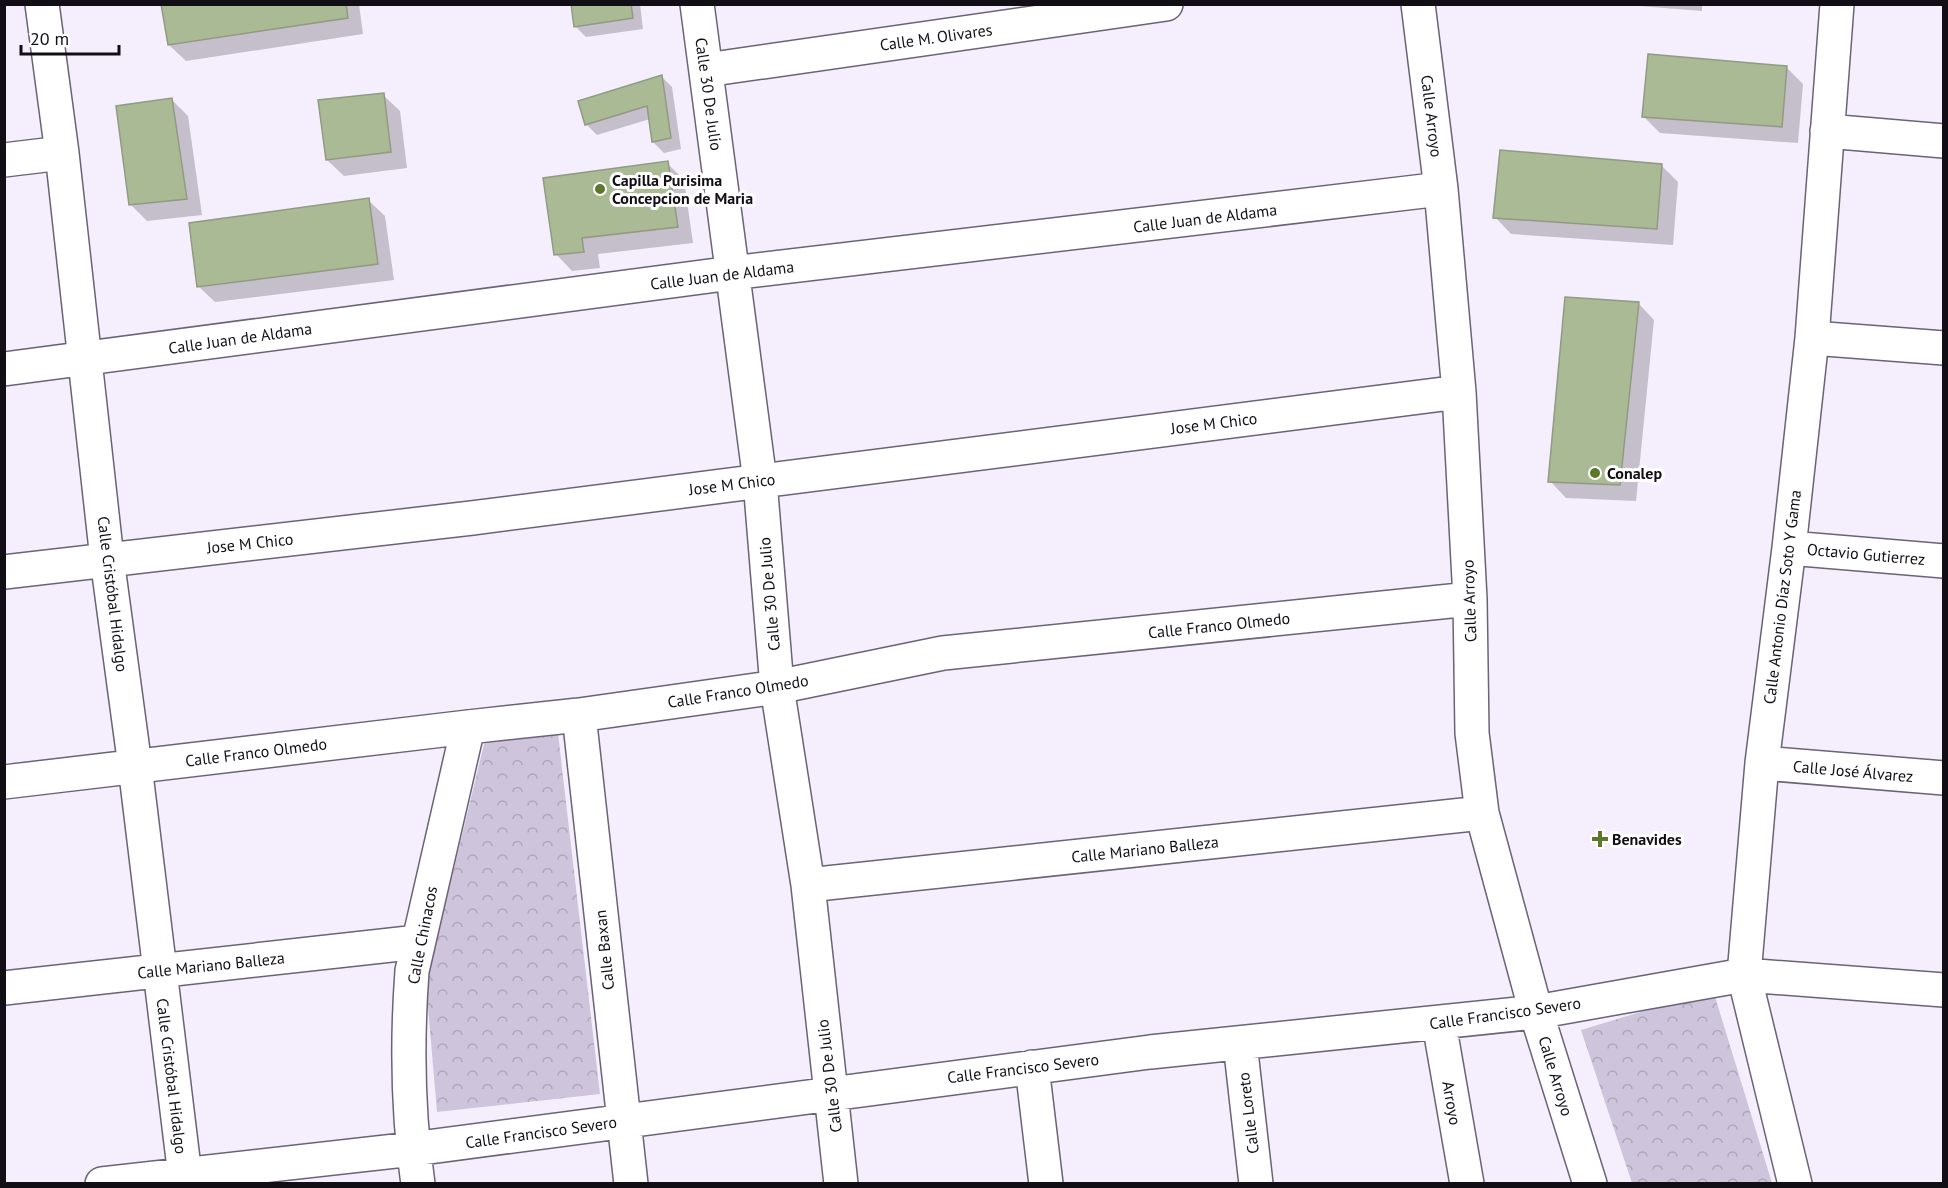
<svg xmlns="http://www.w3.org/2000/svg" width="1948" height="1188" viewBox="0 0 1948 1188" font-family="'PT Sans',sans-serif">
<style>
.park{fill:url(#park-crowns)}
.shadow{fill:#0003}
.building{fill:#aaba94;stroke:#919a84;stroke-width:1.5}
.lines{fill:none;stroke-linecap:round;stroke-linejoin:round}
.minor-casing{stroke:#6b6277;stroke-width:36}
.minor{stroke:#fff;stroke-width:33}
.poi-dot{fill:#5d772b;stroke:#fff;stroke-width:2}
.labels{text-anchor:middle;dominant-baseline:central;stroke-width:6;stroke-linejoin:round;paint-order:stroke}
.street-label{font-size:16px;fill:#120e16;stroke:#fff}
.poi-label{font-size:16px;font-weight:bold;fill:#120e16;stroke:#fff;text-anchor:start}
</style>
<defs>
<pattern id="park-crowns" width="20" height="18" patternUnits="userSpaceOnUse" patternTransform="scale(1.5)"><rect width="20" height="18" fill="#cec4db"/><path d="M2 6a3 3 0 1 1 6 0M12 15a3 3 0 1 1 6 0" fill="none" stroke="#b0a7bb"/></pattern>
</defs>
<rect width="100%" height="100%" fill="#f5effd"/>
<path class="park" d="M557 725 600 1094 437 1112 426 984 486 736Z
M1713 990 1772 1183H1632L1581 1030Z"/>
<path class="shadow" d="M163 4H359L363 34 186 61 169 45Z
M572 4H640L643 29 586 37 575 26Z
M1614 4H1702V11Z
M1786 67 1803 84 1798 143 1660 133 1643 116Z
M661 76 672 87 681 149 664 153 653 142 650 119 597 135 586 124Z
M383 95 400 111 407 168 344 176 327 160Z
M171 99 188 116 202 215 147 221 131 205Z
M667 163 684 180 693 243 598 254 600 268 572 271 556 254Z
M1662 166 1678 182 1673 245 1511 234 1495 217Z
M368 200 385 216 394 280 215 302 198 286Z
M1638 303 1654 320 1636 501 1566 498 1550 481Z"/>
<path class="building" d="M161 4H346L348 18 168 45Z
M571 4H631L633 18 574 27Z
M1648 54 1787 66 1782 127 1642 117Z
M662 75 671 138 652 142 647 106 585 125 578 101Z
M384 93 391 152 326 160 318 100Z
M172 98 187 199 129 205 116 106Z
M1500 150 1662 164 1657 229 1493 218Z
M668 161 678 227 582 238 584 252 554 255 543 178Z
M369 198 378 264 197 287 189 223Z
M1565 297 1639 302 1620 485 1548 482Z"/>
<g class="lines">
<defs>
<path id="minor" d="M42 4 62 153 107 559 135 766 186 1184
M697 4 760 481 777 687 808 885 841 1184
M1418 4 1441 189 1459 392 1470 599 1472 733 1482 813 1536 1012 1590 1184
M706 70 1166 4
M1827 131 1944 141
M4 160 62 153
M1812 338 1944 348
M4 369 732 273 1441 189
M1789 548 1944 561
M4 572 472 518 1459 392
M579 715 631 1184
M1762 763 1944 778
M4 782 468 727 579 715 777 687 943 653 1470 599
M808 885 1482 813
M4 988 418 942
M1439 1023 1467 1184
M1240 1043 1256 1184
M1032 1067 1046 1184
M102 1184 413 1149 1150 1052 1536 1012 1744 975 1944 990
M418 1184C408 1116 407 1039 412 971L468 727
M1795 1184 1744 975 1762 763 1789 548 1812 338 1837 4"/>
</defs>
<use href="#minor" class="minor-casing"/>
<use href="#minor" class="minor"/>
</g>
<g class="poi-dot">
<circle cx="600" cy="189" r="6"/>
<circle cx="1595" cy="473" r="6"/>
<path d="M1597 830h6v6h6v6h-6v6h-6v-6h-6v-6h6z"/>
</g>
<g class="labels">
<g class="street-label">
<text transform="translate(936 37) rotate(-8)">Calle M. Olivares</text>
<text transform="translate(709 94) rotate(82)">Calle 30 De Julio</text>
<text transform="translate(1432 116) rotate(83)">Calle Arroyo</text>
<text transform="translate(1205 218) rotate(-7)">Calle Juan de Aldama</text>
<text transform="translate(722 275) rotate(-7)">Calle Juan de Aldama</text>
<text transform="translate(240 338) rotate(-8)">Calle Juan de Aldama</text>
<text transform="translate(1214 423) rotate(-7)">Jose M Chico</text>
<text transform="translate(732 484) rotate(-7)">Jose M Chico</text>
<text transform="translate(250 543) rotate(-6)">Jose M Chico</text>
<text transform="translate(1866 554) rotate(5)">Octavio Gutierrez</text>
<text transform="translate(113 594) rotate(83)">Calle Cristóbal Hidalgo</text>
<text transform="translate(769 594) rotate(-95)">Calle 30 De Julio</text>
<text transform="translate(1782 597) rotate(-83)">Calle Antonio Díaz Soto Y Gama</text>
<text transform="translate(1469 601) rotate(-92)">Calle Arroyo</text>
<text transform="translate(1219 625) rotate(-6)">Calle Franco Olmedo</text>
<text transform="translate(738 691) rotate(-9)">Calle Franco Olmedo</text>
<text transform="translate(256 752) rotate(-7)">Calle Franco Olmedo</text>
<text transform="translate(1853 771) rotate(5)">Calle José Álvarez</text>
<text transform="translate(1145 849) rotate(-6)">Calle Mariano Balleza</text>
<text transform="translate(422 935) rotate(-79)">Calle Chinacos</text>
<text transform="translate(604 950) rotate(-96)">Calle Baxan</text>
<text transform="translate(211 965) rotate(-6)">Calle Mariano Balleza</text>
<text transform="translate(1505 1013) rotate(-8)">Calle Francisco Severo</text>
<text transform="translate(1023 1068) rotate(-7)">Calle Francisco Severo</text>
<text transform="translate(172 1076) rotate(83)">Calle Cristóbal Hidalgo</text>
<text transform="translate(829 1076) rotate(-97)">Calle 30 De Julio</text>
<text transform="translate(1556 1076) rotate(73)">Calle Arroyo</text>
<text transform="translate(1452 1103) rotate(80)">Arroyo</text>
<text transform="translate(1248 1113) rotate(-97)">Calle Loreto</text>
<text transform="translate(541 1132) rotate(-8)">Calle Francisco Severo</text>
</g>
<g class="poi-label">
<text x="612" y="180">Capilla Purisima<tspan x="612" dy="18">Concepcion de Maria</tspan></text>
<text x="1607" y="473">Conalep</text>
<text x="1612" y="839">Benavides</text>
</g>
</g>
<rect width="1948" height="1188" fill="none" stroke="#120e16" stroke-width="12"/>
<path d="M21 45v9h98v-9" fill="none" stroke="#120e16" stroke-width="3"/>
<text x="30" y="45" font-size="18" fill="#120e16" stroke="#ffffff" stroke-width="4.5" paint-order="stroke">20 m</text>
</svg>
